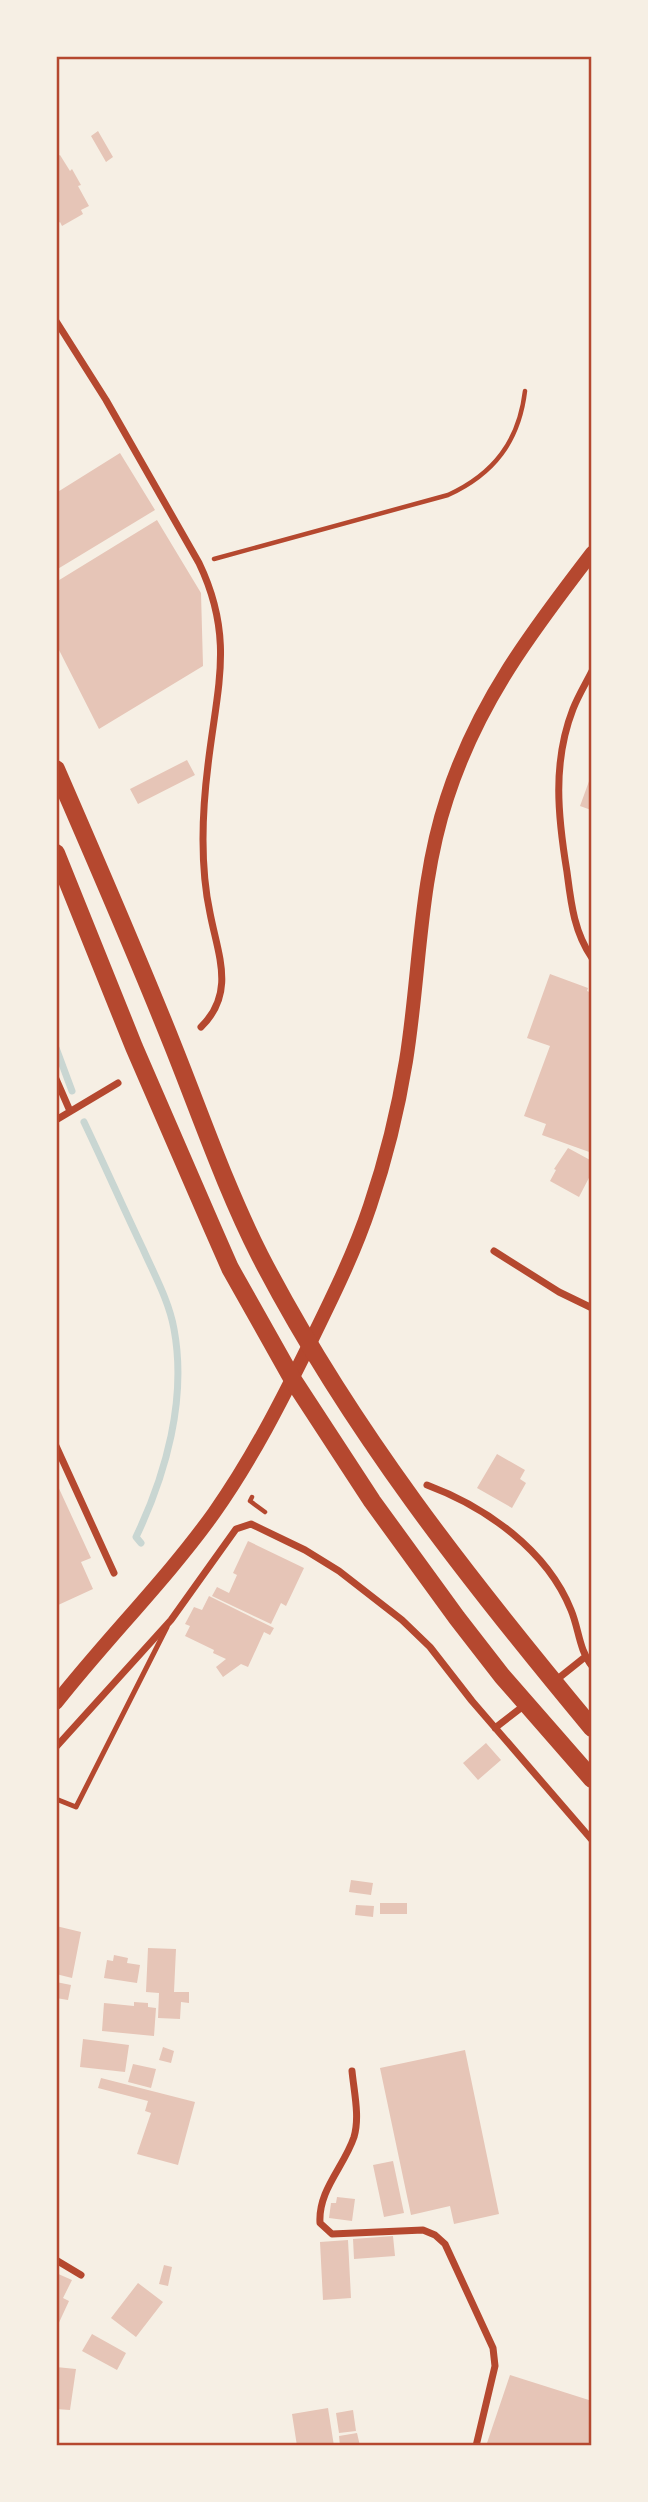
<svg xmlns="http://www.w3.org/2000/svg" width="648" height="2502" viewBox="0 0 648 2502" font-family="'Archivo Narrow',sans-serif">
<style>
.lines{fill:none;stroke-linecap:round;stroke-linejoin:round}
.stream{stroke:#c9d6d2;stroke-width:7}
.building{fill:#e6c5b7}
.path{stroke:#b5482f;stroke-width:4.5}
.service{stroke:#b5482f;stroke-width:5}
.minor{stroke:#b5482f;stroke-width:7}
.secondary{stroke:#b5482f;stroke-width:14}
.primary{stroke:#b5482f;stroke-width:18}
.neatline{fill:none;stroke:#b5482f;stroke-width:2.5}
</style>
<rect width="100%" height="100%" fill="#f6efe4"/>
<g class="lines">
<path class="stream" d="M56 1048 72 1091
M84 1122C104 1164 123 1207 143 1249 154 1274 169 1301 174 1329 187 1399 166 1474 136 1537L141 1543"/>
</g>
<path class="building" d="M98 131 113 157 106 162 91 136Z
M60 155 70 171 72 169 81 185 78 186 89 206 81 210 83 214 62 226 60 222 56 224V157Z
M120 453 155 510 56 570V493Z
M157 520 201 593 203 666 99 729 56 644V582Z
M187 760 195 775 138 804 130 789Z
M592 773V807L591 810 580 806Z
M550 974 588 988 587 991 592 993V1153L542 1135 546 1124 524 1116 550 1046 527 1038Z
M568 1148 592 1161V1172L579 1197 550 1181 556 1170 554 1169Z
M497 1454 525 1470 520 1479 526 1483 512 1508 477 1488Z
M56 1482 91 1558 81 1562 93 1589 56 1606Z
M248 1541 304 1568 286 1606 281 1603 271 1624 212 1596 217 1587 229 1593 237 1575 233 1573Z
M209 1596 274 1628 270 1635 264 1632 248 1667 241 1664 223 1677 216 1667 226 1659 213 1653 214 1650 185 1636 190 1626 185 1624 194 1607 202 1610Z
M486 1743 501 1760 478 1780 463 1763Z
M351 1880 373 1883 371 1895 349 1892Z
M380 1903H407V1914H380Z
M356 1905 374 1906 373 1917 355 1915Z
M56 1926 81 1932 72 1978 56 1974Z
M148 1948 176 1949 174 1992H189V2003L181 2002 180 2019 158 2018 159 1993 146 1992Z
M114 1955 128 1958 127 1963 140 1965 137 1983 104 1978 107 1960 113 1961Z
M56 1982 71 1985 68 2000 56 1998Z
M134 2002 148 2003V2007L156 2008 154 2036 102 2031 104 2003 134 2006Z
M83 2039 129 2045 125 2072 80 2067Z
M163 2047 174 2051 171 2063 159 2060Z
M465 2050 499 2214 454 2224 450 2206 411 2215 380 2068Z
M133 2064 156 2069 151 2088 128 2082Z
M101 2078 195 2102 178 2165 137 2154 151 2113 145 2111 148 2101 98 2088Z
M393 2161 404 2213 384 2217 373 2165Z
M337 2197 355 2199 352 2221 329 2218 331 2203H336Z
M393 2236 395 2256 354 2259 353 2239Z
M348 2240 351 2298 323 2300 320 2242Z
M164 2265 172 2267 168 2286 159 2284Z
M56 2273 72 2280 63 2298 69 2301 56 2329Z
M138 2283 163 2302 136 2337 111 2318Z
M92 2334 126 2353 117 2370 82 2351Z
M56 2367 76 2369 70 2410 56 2409Z
M510 2375 592 2401V2446H486Z
M328 2408 334 2446H297L292 2414Z
M353 2410 356 2431 339 2433 336 2413Z
M357 2433 360 2446H340L339 2436Z"/>
<g class="lines">
<path class="path" d="M214 559 448 495C494 474 519 441 525 391
M252 1497 250 1501 265 1512"/>
<path class="service" d="M56 1799 76 1807 167 1627"/>
<path class="minor" d="M56 321 106 400 199 563C235 638 217 687 208 765 202 813 200 866 210 913 218 955 236 993 201 1027
M592 671C586 683 578 696 573 709 552 763 558 817 567 872 571 903 574 932 592 958
M56 1079 70 1111
M56 1120 118 1083
M494 1251 559 1292 592 1308
M56 1446 114 1573
M427 1485C486 1507 547 1550 571 1610 579 1629 579 1650 592 1666
M555 1681 585 1657
M495 1728 526 1704
M56 1747 171 1620 236 1529 251 1524 305 1550 339 1571 402 1620 430 1647 472 1701 592 1840
M352 2071C354 2092 360 2117 354 2137 344 2167 318 2190 320 2223L332 2234 423 2230 435 2235 445 2244 493 2348 495 2366 476 2446
M56 2260 81 2275"/>
<path class="secondary" d="M56 1703C107 1638 166 1580 214 1513 252 1459 281 1402 310 1343 332 1298 354 1254 370 1206 386 1159 398 1110 406 1061 420 974 419 882 447 798 478 702 532 631 592 553"/>
<path class="primary" d="M56 769C96 861 136 953 173 1046 201 1116 226 1189 260 1256 349 1428 469 1580 592 1728
M56 853 134 1047 212 1227 230 1268 293 1380 372 1501 457 1618 502 1676 592 1779"/>
</g>
<rect width="648" height="2502" fill="none" stroke="#f6efe4" stroke-width="116"/>
<rect x="58" y="58" width="532" height="2386" class="neatline"/>
</svg>
